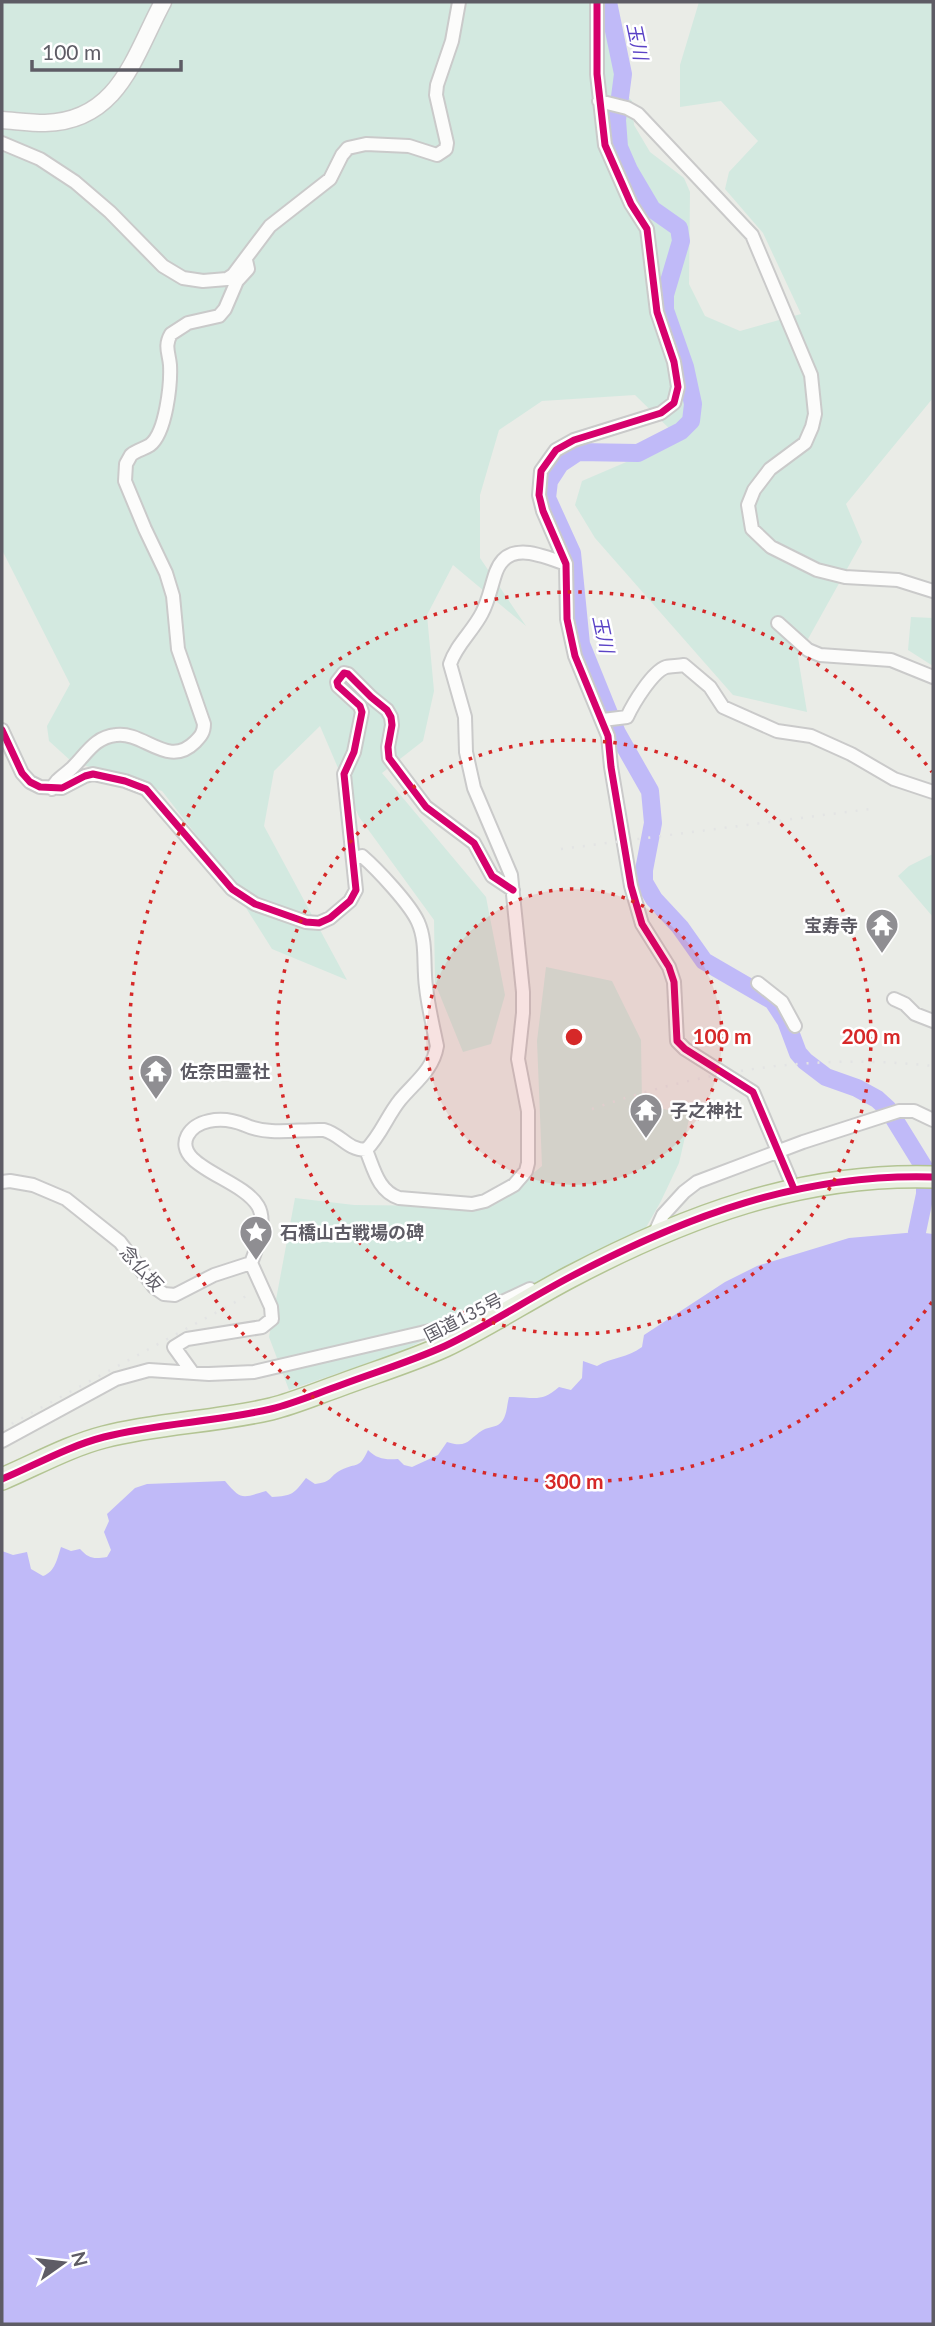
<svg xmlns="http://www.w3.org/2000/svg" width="935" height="2326" viewBox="0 0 935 2326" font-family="Lato,'Noto Sans JP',sans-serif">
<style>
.green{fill:#d3e9e0}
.water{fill:#c0baf8}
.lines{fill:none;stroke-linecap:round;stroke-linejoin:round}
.river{stroke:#c0baf8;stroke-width:18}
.street-casing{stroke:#cacaca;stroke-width:16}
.secondary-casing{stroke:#c9c9c9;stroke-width:19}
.highway-casing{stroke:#b3c493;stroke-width:24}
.street{stroke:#fcfcfb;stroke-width:12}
.secondary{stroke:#fcfcfb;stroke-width:16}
.highway{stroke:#e9efe1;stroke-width:21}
.rail{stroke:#e3e4e4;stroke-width:2.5;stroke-dasharray:2 9;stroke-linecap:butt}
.cycleway-casing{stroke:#fff;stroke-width:11}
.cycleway{stroke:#d6006c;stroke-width:7}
.ring{fill:none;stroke:#d62828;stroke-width:3.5;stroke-dasharray:3.5 7}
.labels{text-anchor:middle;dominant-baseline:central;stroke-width:5;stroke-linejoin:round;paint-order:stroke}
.poi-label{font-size:18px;font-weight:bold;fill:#5e5c65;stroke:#fff;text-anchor:start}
.street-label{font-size:18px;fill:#5e5c65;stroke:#fff}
.water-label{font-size:19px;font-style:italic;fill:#5b43c6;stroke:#fff}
.centre{fill:#d62828;stroke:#fff;stroke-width:3.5}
.ring-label{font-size:21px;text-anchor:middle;font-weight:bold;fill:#d62828;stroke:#fff;stroke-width:5;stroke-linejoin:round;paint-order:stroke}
</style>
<rect width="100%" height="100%" fill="#eaece7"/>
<path class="green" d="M2 2H606L617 85 632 101 634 125 650 152 684 178 690 192 689 284 705 316 740 331 801 314 763 233 725 189 729 172 758 141 721 101 680 107V65L699 2H933V398L846 504 862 542 798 657 807 712 733 695 595 538 575 505 582 481 652 451 677 436 635 395 542 401 499 430 480 495V558L526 626 453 565 427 615 434 691 423 741 382 773 486 897 505 995 491 1044 463 1052 435 983 434 920 359 817 320 726 274 771 264 826 347 980 272 949 215 859 162 791 71 761 49 741 47 726 70 684 2 550Z
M911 617 933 618V666L908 650Z
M933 854V917L898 876 909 866Z
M546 967 612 981 641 1040 642 1104 690 1115 679 1163 661 1201 644 1231 400 1352 289 1390 269 1337 295 1198 354 1205 452 1206 516 1187 542 1166 537 1041Z"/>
<path class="water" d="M917 1232 933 1234V2324H2V1551L13 1555 27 1552 31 1569 43 1576C55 1572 57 1559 61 1547L71 1551 80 1549C89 1559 94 1559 107 1557L111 1550 104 1532 109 1521 107 1514 135 1488 147 1484 225 1481C242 1501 242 1498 266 1491L272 1497C292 1496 294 1494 306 1478L315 1484C333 1482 328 1477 341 1470 357 1462 359 1470 368 1450 377 1459 385 1460 398 1459L404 1465 412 1467 438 1455 447 1442C468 1449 468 1439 483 1430 490 1426 498 1428 503 1420 507 1414 507 1404 509 1397 532 1396 540 1404 559 1387L571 1390 582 1378 583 1361 597 1366C612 1357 628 1358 642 1347L644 1335 725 1282 757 1266 849 1238Z"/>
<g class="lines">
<path class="river" d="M608 2 623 74 617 120 619 147 629 170 652 209 679 228 681 241 665 295V310L685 367 693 404 691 421 681 431 638 453 578 452 560 464 549 481 547 498 572 553 581 644 617 733 650 791 653 823 644 870V882L654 899 680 927 704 961 773 1001 786 1021 798 1053 805 1061 826 1077 857 1088 877 1099 888 1109 925 1169V1194L917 1232"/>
<defs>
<path id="street" d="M597 2V74L605 145 631 204 647 229 657 312 674 362 678 387 674 403 661 413 574 440 556 450 541 471 539 495 543 511 566 564 567 619 575 656 608 736 611 767 631 886 642 924 669 967 674 982 677 1041 685 1049 753 1092 794 1189
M599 101 627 108 638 114 752 235 811 375 815 414 812 427 805 443 770 469 754 490 748 505 752 529 771 547 817 570 845 577 898 580 933 591
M2 143 40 159 75 182 110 212 163 266 183 278 203 281 227 279 233 275 270 226 330 179 342 155 348 148 366 144 409 146 437 155 446 149 447 143 436 95 437 85 452 41 459 2
M778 623 808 650 820 655 891 660 933 677
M603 720 627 717C633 704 652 672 666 667 671 666 678 666 684 665L710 687 723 707 777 731 811 736 851 754 894 779 933 792
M2 730 22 773 30 782 40 787 62 788 85 776 93 774 125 781 146 789 232 889 255 904 306 922 319 923 330 918 350 901 356 890 344 774 354 752 362 712 360 706 338 686 337 682 344 673 348 674 371 697 387 710 391 717 392 725 388 747 389 758 426 807 474 843 492 876 513 890
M52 789C55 779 67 774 74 766 87 753 95 737 116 735 144 731 168 769 195 742 201 736 204 732 204 724L178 649 173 596 166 573 145 529 125 481 126 464 131 455C137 450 144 449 150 445 166 433 171 384 170 365 169 353 164 346 171 334L188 323 219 316 225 309 237 281 248 269 246 260
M758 983 782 1002 795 1026
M894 999 905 1004 915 1014 933 1021
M366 1150C374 1169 378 1191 399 1198L472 1204 485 1201 514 1185 526 1171 528 1163V1111L518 1059 523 1013V992L511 875 474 788 466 752 465 717 450 664C456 645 473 631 482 613 489 600 491 586 496 572 508 539 543 556 566 564
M2 1182 10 1181 33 1185 66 1199 120 1242 154 1287 164 1294 175 1295 214 1275 251 1263
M653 1237 663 1215 684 1192 697 1182 803 1142 899 1111H914L933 1120
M251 1263C257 1248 267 1221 258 1206 246 1186 209 1175 193 1159 176 1143 190 1125 209 1121 222 1118 233 1120 245 1125 269 1136 298 1129 324 1130 342 1135 346 1149 366 1150 381 1135 387 1116 400 1100 415 1082 433 1070 437 1046 433 1026 428 1006 426 987 423 965 427 942 418 922 410 904 377 869 362 856L354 858
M192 1372 174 1347 187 1339 262 1327 272 1319 271 1307 251 1263
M2 1441 116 1379 149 1370 209 1374 254 1372 451 1326 530 1289"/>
<path id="secondary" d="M2 120C16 121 31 123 45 123 119 121 134 56 163 2"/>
<path id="highway" d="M2 1479C35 1465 69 1446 104 1437 159 1423 216 1422 271 1409 295 1403 318 1393 341 1385 376 1372 412 1361 445 1346 489 1325 528 1299 570 1277 686 1216 801 1173 933 1177"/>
</defs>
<use href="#street" class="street-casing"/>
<use href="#secondary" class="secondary-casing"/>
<use href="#highway" class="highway-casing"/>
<use href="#street" class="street"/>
<use href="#secondary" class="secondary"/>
<use href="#highway" class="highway"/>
<path class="rail" d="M561 849 870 809
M592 1109C704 1070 815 1053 933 1066
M2 1429 250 1294"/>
<defs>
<path id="cycleway" d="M597 2V74L605 145 631 204 647 229 657 312 674 362 678 387 674 403 661 413 574 440 556 450 541 471 539 495 543 511 566 564 567 619 575 656 608 736 611 767 631 886 642 924 669 967 674 982 677 1041 685 1049 753 1092 794 1189
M2 730 22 773 30 782 40 787 62 788 85 776 93 774 125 781 146 789 232 889 255 904 306 922 319 923 330 918 350 901 356 890 344 774 354 752 362 712 360 706 338 686 337 682 344 673 348 674 371 697 387 710 391 717 392 725 388 747 389 758 426 807 474 843 492 876 513 890
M2 1479C35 1465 69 1446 104 1437 159 1423 216 1422 271 1409 295 1403 318 1393 341 1385 376 1372 412 1361 445 1346 489 1325 528 1299 570 1277 686 1216 801 1173 933 1177"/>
</defs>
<use href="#cycleway" class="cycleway-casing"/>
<use href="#cycleway" class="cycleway"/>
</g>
<circle cx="574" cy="1037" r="148" fill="#d62828" fill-opacity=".12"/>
<g class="ring">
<circle cx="574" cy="1037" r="148"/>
<circle cx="574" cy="1037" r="297"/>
<path d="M932 1302A445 445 0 1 1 932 772"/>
</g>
<defs>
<symbol id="temple-pin" viewBox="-11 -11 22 30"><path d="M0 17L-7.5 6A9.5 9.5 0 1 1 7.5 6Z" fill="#8f8e92" stroke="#fff"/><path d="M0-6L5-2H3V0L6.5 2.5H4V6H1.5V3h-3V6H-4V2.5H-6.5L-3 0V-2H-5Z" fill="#fff"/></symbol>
<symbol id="sight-pin" viewBox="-11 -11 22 30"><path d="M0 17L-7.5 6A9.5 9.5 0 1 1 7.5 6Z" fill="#8f8e92" stroke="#fff"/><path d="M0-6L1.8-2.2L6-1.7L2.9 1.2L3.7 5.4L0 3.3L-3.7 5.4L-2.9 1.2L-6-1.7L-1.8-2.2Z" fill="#fff"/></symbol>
</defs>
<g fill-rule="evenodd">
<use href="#temple-pin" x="863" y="906" width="38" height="52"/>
<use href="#temple-pin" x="137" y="1052" width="38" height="52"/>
<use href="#temple-pin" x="627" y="1091" width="38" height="52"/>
<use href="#sight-pin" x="237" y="1213" width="38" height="52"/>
</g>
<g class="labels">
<g class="poi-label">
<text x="858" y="925" text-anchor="end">宝寿寺</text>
<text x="180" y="1071">佐奈田霊社</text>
<text x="670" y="1110">子之神社</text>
<text x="280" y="1232">石橋山古戦場の碑</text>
</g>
<g class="street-label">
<text transform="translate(142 1268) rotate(48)">念仏坂</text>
<text transform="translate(463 1317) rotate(-27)">国道135号</text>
</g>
<g class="water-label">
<text transform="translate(638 41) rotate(78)">玉川</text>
<text transform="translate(604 634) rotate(78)">玉川</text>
</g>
</g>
<circle cx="574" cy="1037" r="10" class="centre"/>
<g class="ring-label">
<text x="722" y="1044">100 m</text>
<text x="871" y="1044">200 m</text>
<text x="574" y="1489">300 m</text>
</g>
<rect width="935" height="2326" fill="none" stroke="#5e5c65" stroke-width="7"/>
<g transform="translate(63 2263) rotate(76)" stroke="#ffffff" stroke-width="5" paint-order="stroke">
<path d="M0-5L12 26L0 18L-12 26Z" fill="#5e5c65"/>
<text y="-10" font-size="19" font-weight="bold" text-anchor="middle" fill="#5e5c65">N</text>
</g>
<path d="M32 60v10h149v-10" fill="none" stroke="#5e5c65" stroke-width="3.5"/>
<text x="42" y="60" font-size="21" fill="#5e5c65" stroke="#ffffff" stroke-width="5" paint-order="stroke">100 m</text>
</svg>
